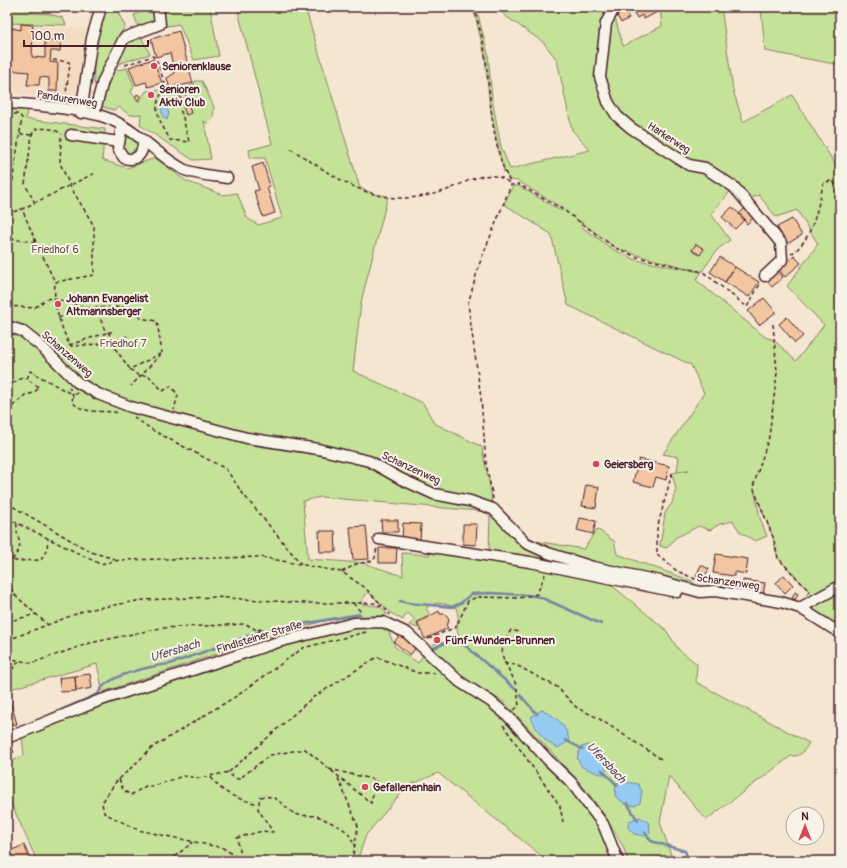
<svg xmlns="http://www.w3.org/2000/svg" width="847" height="868" viewBox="0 0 847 868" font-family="Pangolin,sans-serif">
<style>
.built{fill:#f4dcc3}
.green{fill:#c5e299;stroke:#888062;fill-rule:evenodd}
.water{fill:#95cbf3;stroke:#7786a3}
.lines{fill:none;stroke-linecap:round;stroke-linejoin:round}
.stream{stroke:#7786a3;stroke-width:2.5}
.building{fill:#f1c6a0;stroke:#4a1f2b}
.minor-casing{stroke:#4a1f2b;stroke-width:13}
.path{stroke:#4a1f2b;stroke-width:1.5;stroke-dasharray:4 3;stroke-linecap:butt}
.minor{stroke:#f7f3e8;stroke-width:10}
.poi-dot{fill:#d1495b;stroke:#f7f3e8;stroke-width:1.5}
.labels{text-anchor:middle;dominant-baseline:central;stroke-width:4;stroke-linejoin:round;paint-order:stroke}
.poi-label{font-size:11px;font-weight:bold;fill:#4a1f2b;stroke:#f7f3e8;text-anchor:start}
.street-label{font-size:11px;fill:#4a1f2b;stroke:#f7f3e8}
.park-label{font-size:11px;fill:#695046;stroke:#f7f3e8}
.water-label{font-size:12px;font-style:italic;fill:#5d4a5d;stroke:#f7f3e8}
</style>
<rect width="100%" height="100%" fill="#f5e6d2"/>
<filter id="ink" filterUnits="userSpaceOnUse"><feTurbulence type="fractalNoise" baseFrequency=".025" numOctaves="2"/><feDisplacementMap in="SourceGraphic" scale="8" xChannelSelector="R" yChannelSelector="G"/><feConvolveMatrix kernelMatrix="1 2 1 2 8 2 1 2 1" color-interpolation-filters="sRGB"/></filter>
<g filter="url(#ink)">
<path class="built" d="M7 25 90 29 79 97 62 98 7 93Z"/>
<path class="green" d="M7 7H32L31 13 50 14 63 18 66 25 7 23Z
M106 7H115L125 26 98 78 97 84H94C92 57 99 33 106 7Z
M136 7H152L155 14V21L138 26 134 15 139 13Z
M159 7H210L219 56 194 60 179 24 162 27Z
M237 7H305L360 188 374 194 388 196 361 302 353 371 423 403 434 423 482 447C485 469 494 491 491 512L535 541 584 549 597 529 614 541 617 554 692 581 700 592 694 595 531 558 489 552 490 512 320 497 303 501 308 559 363 563 403 576 402 553 430 555 431 550 485 556 609 583 666 630 678 649 697 664 696 682 809 743C804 751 801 757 791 756L706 820 669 776 660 822 673 861H628L623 846 603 813 584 788 556 757 504 702 462 679 430 647 436 643 459 642C460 636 457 634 457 629 457 620 460 618 456 608 445 604 437 600 426 608L430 615 417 622 418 628 409 625 415 620 409 614H406L403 620 391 613 368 592 360 603C371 608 378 601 387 614L384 616H354L320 622 255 641 103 692 97 664 7 690V110L27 109 26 119 105 129 102 160 127 168 155 158 186 181 223 195 237 193 247 218 258 225 282 218 265 158H250L249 150 272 144ZM601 752 610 763 604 773Z
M473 7H476L488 54 492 99 501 147 510 169 590 150 572 130 557 60 543 42 504 15 496 7H604L599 77 607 102 616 117 631 129 688 166 704 170 733 188 711 214 730 240 717 250 696 280 765 337 774 340 796 361 824 325 787 286 818 244 797 210 776 217 759 195 749 199 735 186 705 167 689 163 632 127 618 115 610 101 602 77 609 8 612 7 623 46 662 26 660 7H721L733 90 743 122 792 95 840 172V584L801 608 840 587V633L800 609 809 591 778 558 773 537 755 493 760 518 767 536 755 541 740 532 733 521 720 524 710 530 699 526 675 538 667 548 660 546 665 513 672 503 676 489 672 473 689 470 677 471 679 457 663 454 704 393 691 365 568 305 551 234 504 204 513 186H519L561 211 562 208 518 181 510 180 504 172 498 146 489 100 485 56ZM580 221 616 248 637 255 701 272 636 260 614 250 582 227Z
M761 7H840V65L765 51Z
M140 35 150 54 117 64 127 39Z
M127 68 134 86 131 92 139 102 146 91 178 89 194 85 195 81H202L214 107 213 119 208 124 204 121 211 159 193 160 140 125 141 114 130 115 119 107 114 110 100 106 106 84 112 71Z
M126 137 135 139 139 143 138 149H134L132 155 127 156 122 146Z
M357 626 387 628 395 647 418 663 425 652 499 711 560 775 594 816 616 861H548L438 773 406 787 366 835 357 861H37L7 794V764L24 755 22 738C131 694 243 652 357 626Z"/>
<path class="water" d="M163 101 169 113 167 120 163 117 160 103Z
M542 710C556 717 567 725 569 741L558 748C544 742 537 731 531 717Z
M590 745 601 752 610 763 604 774H600L582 767 577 758 581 747Z
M626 782 638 784 642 791 640 803 635 806 625 804 615 796 616 783Z
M640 817 649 823 650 832 645 836 634 834 628 828 629 821Z"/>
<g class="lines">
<path class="stream" d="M400 601 408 603 452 607 461 603 471 594 489 593 527 595 540 597 601 624
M434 648 452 640 467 647 515 689
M520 695 537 714
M50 715 98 694C105 675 151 666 170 664L262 631 360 614
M7 732 14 730
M565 740 582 749
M602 770 617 785
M627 803 638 821
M645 832 651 841 685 851 689 861"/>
</g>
<path class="building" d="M631 7H658L659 11 644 19 642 15 637 18Z
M624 9 629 18 621 23 616 14Z
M21 24 33 25 32 57 45 58V41H61L60 51H51L50 62 58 63 57 91H49V78L40 77 39 85H27L29 72 7 70V52H10V43H7V27L21 30Z
M179 31 193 83 179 86V84L170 89 167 78 175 73 170 53 156 57 151 39Z
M153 59 162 83 148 87 146 82 136 85 129 67Z
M185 92 191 113 186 115 179 94Z
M137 94 141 96 139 100 135 98Z
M263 163 270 186 267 187 275 213 263 217 254 191 259 190 252 167Z
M732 207 745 219 735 229 722 217Z
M745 208 754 217 747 224 739 214Z
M792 219 802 235 787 244 777 227Z
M696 244 704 249 700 255 692 250Z
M794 256 801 263 785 277 779 270Z
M720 257 735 267 725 282 710 272Z
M735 267 759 282 749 297 725 282Z
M777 270 783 277 772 287 765 279Z
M764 298 776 312 759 325 748 311Z
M787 317 803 336 795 343 779 324Z
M639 459 669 466 666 480 656 477 653 487 633 482Z
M586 485 599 487 596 508 582 506Z
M580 518 596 521 593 534 577 530Z
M381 520H398V532H382Z
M403 523 421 524 420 541 402 540Z
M463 524H477L476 545 463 544Z
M366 526 369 559 353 560 350 527Z
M319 531H335L336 552H320Z
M379 548H397L396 563H379Z
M716 554 748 559 746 574 735 572 734 576 713 573Z
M701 565 709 569 703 579 696 576Z
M784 575 793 585 785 593 776 583Z
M743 580 765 583 763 596 741 593Z
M795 592 798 594 795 600 792 598Z
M439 611 440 614H445L448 617 449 621 446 625 448 628 425 639 417 623Z
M401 634 415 649 410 655 394 642Z
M438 637 440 641 436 642 434 639Z
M90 674 92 688 76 691 75 676Z
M75 676 76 691 61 692 59 678Z
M10 700 17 724 7 727V701Z
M10 744 14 752 7 755V745Z
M24 845 31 861H9L7 852Z"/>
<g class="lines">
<defs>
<path id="minor" d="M615 7 606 23 600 77 608 102 617 116 631 128 689 165 705 168 734 187 781 243 782 260 765 276
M7 103C34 105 89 109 112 120 139 132 159 157 185 170 198 175 214 176 227 178
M81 113 92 38 101 7
M94 114 103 81 124 38 160 24 158 7
M122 126 118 149 124 158C137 162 143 154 143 142
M71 135 119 142
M7 326 22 331 42 347 77 382 98 394 131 407 247 438 318 449 369 461 401 479 434 494 470 501 493 509 526 543 548 553 593 567 660 581 700 592 715 591 781 602 800 608 840 633
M379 539 530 562 677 592
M800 608 840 586
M7 738 98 701 278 642 354 623 383 622 407 633 460 682 490 701 508 716 548 760 571 782 603 824 618 861"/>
</defs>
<use href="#minor" class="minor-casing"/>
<path class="path" d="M473 7C477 14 478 25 481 33 493 82 486 138 511 184
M53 60 69 62 70 64 65 100
M125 65 153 56 157 61 165 84 173 94 182 114 189 142 170 140C165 130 156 117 157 105 158 98 164 91 165 84
M7 114H19L22 118 10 197 7 201
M20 134 32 135
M61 137 60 163 70 186 94 226V275L55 282C53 307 60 322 69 345L106 333 96 308
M291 149C324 169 361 199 402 198 417 198 432 195 447 190 463 184 483 170 502 178 505 179 509 183 511 185
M7 161H16
M35 203 25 184 32 134 36 129C46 128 53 128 62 134
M7 214 22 209
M7 240 12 239
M36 242 22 209 95 173
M791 254C814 239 817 207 824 182L833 181 840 192
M7 268 12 239 36 242 55 282
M7 306 34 308 47 299 53 298 87 308 131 307 141 318 157 321 162 353
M58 318 86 308
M773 324 777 373 769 437 753 487 773 537 778 558 809 591 808 592
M108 332 115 343
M108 332H114
M111 343H115L127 336
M69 345 72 346 111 343 130 369 162 353 131 386
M130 369 139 376 148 375 163 391 171 386 178 395 174 410
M7 387 23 377 26 378
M78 393 73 395 72 402C87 416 101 409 119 413
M7 411 25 395 34 393 39 387 27 379 30 371 73 395 69 387
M134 417 154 431 226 469 243 494 301 564
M672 473 657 529V555L677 571 702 582
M493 499 486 463 481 398 468 304 479 265 511 185 518 184 565 211 615 248 637 257 703 272 747 307 760 284
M7 503 91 552 118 560
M7 518 100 564 120 560 260 557 342 572 364 587 382 605
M7 558 16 561 41 560 47 549 48 538
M12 560C27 542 15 541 17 523
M342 572 356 564 372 561 375 558 377 547
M7 583 16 596 47 624
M7 592 15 595
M353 603 362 613
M7 622 36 614
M258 630 260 629 264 632 265 635
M7 639 13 638 86 610 143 600 214 597 304 603H374L384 607 390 615
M428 639 456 627 468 601 477 597 519 598 537 594 545 574
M7 658 32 663 90 643 161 628 246 624 267 636
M504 663 516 665 557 687 577 708 598 718 661 759
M7 675 20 660
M514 710 519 706C518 699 518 692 516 685 507 661 493 657 511 630L519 632
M503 725 560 806 563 822
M329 769 376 780 371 803 305 749 270 755 239 779 233 778 229 772 312 698 377 657 418 673H437
M211 777C223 795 239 799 258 804
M338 778 358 826 352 861
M119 779 123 790 131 795 146 786H154L183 776 200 778 229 772
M242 859 237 838 262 831 273 832 258 809 260 797C277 794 280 804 292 812 299 817 308 815 316 816 321 817 325 820 330 822 346 830 348 830 355 847
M169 861 193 842
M243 861 223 848 138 830 104 813 102 803 115 783 153 747 238 695 303 648 366 632"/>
<use href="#minor" class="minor"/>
</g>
</g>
<g class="poi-dot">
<circle cx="154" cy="66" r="4"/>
<circle cx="151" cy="95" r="4"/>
<circle cx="58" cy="304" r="4"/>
<circle cx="596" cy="464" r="4"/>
<circle cx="437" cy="640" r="4"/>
<circle cx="365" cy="787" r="4"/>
</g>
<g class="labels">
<g class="poi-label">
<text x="162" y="66">Seniorenklause</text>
<text x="159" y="89">Senioren<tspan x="159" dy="13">Aktiv Club</tspan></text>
<text x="66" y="298">Johann Evangelist<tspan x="66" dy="13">Altmannsberger</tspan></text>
<text x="604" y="464">Geiersberg</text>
<text x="445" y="640">Fünf-Wunden-Brunnen</text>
<text x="373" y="787">Gefallenenhain</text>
</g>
<g class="street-label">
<text transform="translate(67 99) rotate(9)">Pandurenweg</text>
<text transform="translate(669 138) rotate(33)">Harkerweg</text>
<text transform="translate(67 354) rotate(41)">Schanzenweg</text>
<text transform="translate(411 468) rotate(25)">Schanzenweg</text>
<text transform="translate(728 582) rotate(8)">Schanzenweg</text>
<text transform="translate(259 637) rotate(-17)">Findlsteiner Straße</text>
</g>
<g class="park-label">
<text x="55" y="249">Friedhof 6</text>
<text x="123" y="343">Friedhof 7</text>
</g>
<g class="water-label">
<text transform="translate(175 651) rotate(-17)">Ufersbach</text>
<text transform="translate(606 763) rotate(47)">Ufersbach</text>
</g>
</g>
<rect width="847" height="868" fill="none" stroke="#f7f3e8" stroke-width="24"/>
<rect x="12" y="12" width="823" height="844" fill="none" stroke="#4a1f2b" stroke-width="1.5" filter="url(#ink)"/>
<g transform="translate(805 826)"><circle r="19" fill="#f7f3e8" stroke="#b29e9c"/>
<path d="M0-3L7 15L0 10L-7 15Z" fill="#d1495b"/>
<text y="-6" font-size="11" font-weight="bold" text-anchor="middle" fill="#4a1f2b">N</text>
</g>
<path d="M24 40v6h124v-6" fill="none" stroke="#4a1f2b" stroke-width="2"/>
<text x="30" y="40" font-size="12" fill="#4a1f2b" stroke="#f7f3e8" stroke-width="3" paint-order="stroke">100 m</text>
</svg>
